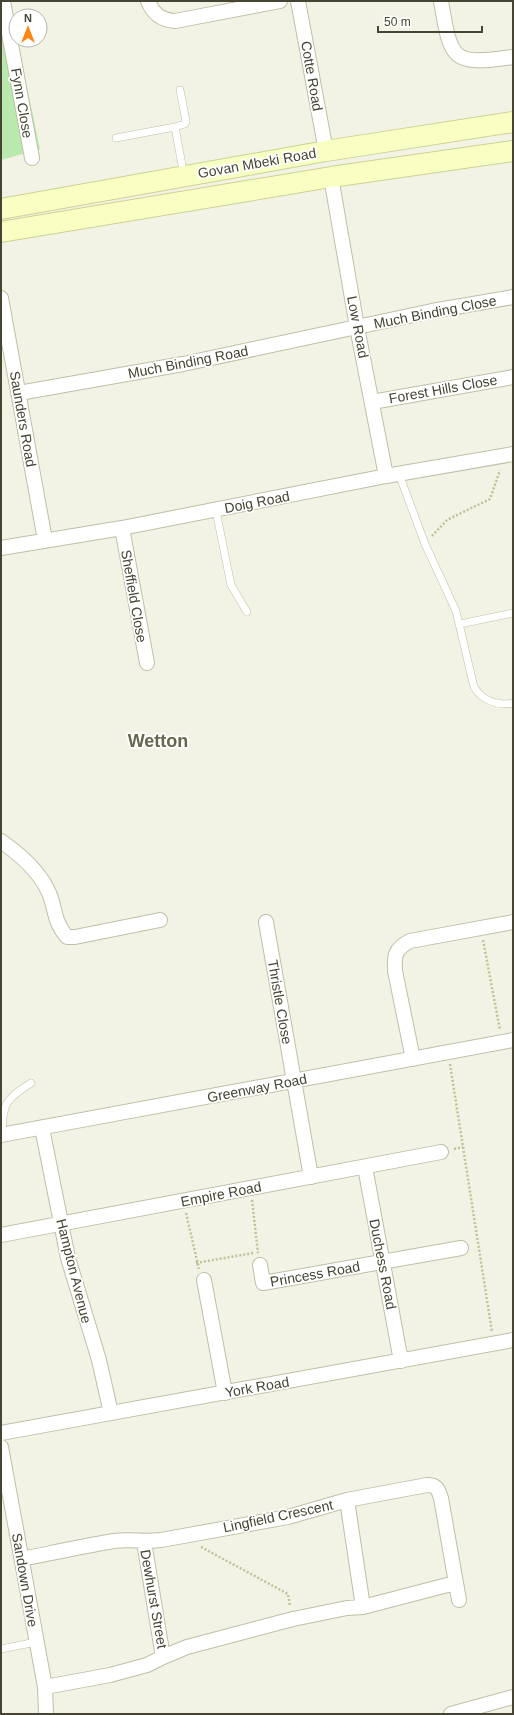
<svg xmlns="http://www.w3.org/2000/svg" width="514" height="1715" viewBox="0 0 514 1715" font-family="Helvetica,sans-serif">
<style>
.green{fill:#b9e9ac}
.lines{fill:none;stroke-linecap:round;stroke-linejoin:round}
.service-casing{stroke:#bfbfa7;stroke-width:8}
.minor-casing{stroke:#bfbfa7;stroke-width:16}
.secondary-casing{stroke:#cdd191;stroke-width:22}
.path{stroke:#c1c098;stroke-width:2.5;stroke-dasharray:2 2;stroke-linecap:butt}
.service{stroke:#fff;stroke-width:7}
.minor{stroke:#fff;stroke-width:14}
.secondary{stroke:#f9ffc3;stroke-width:20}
.labels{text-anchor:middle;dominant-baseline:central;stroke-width:3.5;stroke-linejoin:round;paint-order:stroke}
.street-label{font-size:14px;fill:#464534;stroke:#fff}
.district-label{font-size:18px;font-weight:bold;fill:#69674b;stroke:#fff}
</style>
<rect width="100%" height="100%" fill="#f3f3e5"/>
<path class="green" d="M1 1 17 40 40 149 1 160Z"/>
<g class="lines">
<defs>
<path id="service" d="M175 127 185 124 186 121 180 90
M116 138 175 127 184 176
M399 474 425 544 456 611 474 687C483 701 497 706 513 703
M216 511 231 585 247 612
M460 624 513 613
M2 1135C3 1104 4 1100 31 1083
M1 1649 36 1642"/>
<path id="minor" d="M3 1 32 158
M148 1C153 14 161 20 175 21L280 1
M298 1 326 151
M441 1C451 60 451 66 513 57
M331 177 357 327 386 476
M1 298 45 540
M19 393 183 364 432 311 513 297
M372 402 513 377
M122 528 147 663
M1 548 122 528 386 476 513 454
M1 841C21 855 43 874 51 898 56 914 55 923 67 937H75L160 920
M266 922 311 1177
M413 1059 395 971C394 955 395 949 410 941L513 922
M42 1128 68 1258 99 1360 111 1413
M1 1135 513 1040
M365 1167 401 1361
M1 1235 441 1152
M260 1265 263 1283 461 1248
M204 1280 225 1393
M1 1433 513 1340
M1 1447 45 1687 46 1714
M347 1500 363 1607
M144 1542 163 1657
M22 1559C52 1553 83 1546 114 1541 130 1539 145 1542 161 1540L288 1517 347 1500 427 1485C437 1485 438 1489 441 1498L459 1600
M45 1687 110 1675 147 1665 163 1657 187 1647 293 1619 347 1608 363 1607 455 1583
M451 1714 513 1697"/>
<path id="secondary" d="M1 209 326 151 513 122
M1 232 331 177 513 151"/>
</defs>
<use href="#service" class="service-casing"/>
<use href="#minor" class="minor-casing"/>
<use href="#secondary" class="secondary-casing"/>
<path class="path" d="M432 536 447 520 490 499 500 470
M483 940 500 1030
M450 1064 492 1332
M454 1149 463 1147
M252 1200 258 1253
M186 1213 199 1269
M196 1263 253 1253
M201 1547 288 1594 290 1606"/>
<use href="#service" class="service"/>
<use href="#minor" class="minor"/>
<use href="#secondary" class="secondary"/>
</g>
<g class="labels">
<g class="street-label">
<text transform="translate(312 76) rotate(80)">Cotte Road</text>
<text transform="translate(22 103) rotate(80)">Fynn Close</text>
<text transform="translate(257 163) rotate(-10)">Govan Mbeki Road</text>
<text transform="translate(435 312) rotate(-11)">Much Binding Close</text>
<text transform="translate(358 327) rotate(79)">Low Road</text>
<text transform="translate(188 362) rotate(-11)">Much Binding Road</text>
<text transform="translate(443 389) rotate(-10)">Forest Hills Close</text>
<text transform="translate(23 419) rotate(80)">Saunders Road</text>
<text transform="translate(257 502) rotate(-11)">Doig Road</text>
<text transform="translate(134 596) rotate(80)">Sheffield Close</text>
<text transform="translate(280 1002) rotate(80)">Thristle Close</text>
<text transform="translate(257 1088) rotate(-11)">Greenway Road</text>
<text transform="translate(221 1194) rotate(-11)">Empire Road</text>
<text transform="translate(383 1264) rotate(79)">Duchess Road</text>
<text transform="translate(74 1271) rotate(76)">Hampton Avenue</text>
<text transform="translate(315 1274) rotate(-10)">Princess Road</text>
<text transform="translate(257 1387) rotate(-10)">York Road</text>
<text transform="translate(278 1516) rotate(-12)">Lingfield Crescent</text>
<text transform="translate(25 1580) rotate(80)">Sandown Drive</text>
<text transform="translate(154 1599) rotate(80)">Dewhurst Street</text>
</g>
<g class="district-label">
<text x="158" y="741">Wetton</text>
</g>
</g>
<rect width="514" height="1715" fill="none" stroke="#464534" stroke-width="4"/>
<g transform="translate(28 28)"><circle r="19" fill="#ffffff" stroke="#b5b5ae"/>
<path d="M0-3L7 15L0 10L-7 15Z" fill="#ff8410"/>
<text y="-6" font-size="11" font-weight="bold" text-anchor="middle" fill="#464534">N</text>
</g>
<path d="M378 26v6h104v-6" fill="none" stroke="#464534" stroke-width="2"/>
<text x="384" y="26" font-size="12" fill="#464534" stroke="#ffffff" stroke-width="3" paint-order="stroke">50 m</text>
</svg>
